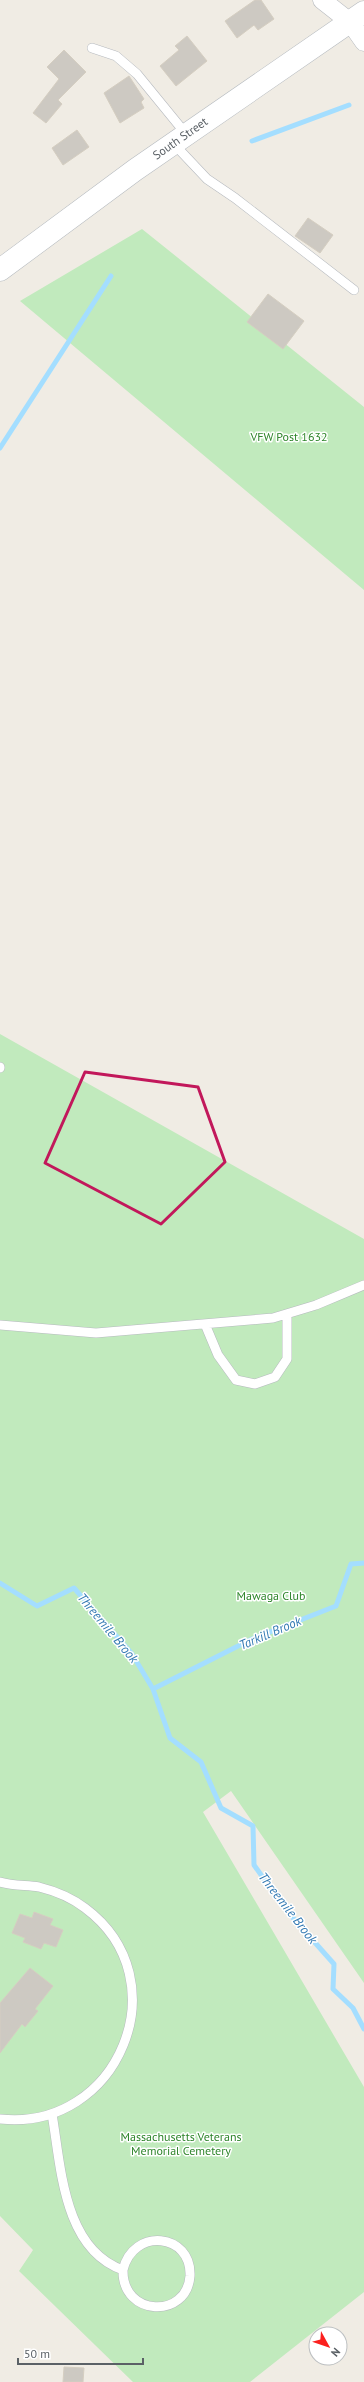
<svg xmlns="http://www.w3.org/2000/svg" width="364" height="2382" viewBox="0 0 364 2382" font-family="'PT Sans',sans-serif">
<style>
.green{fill:#c1eabd}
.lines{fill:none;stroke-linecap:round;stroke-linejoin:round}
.stream{stroke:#a4deff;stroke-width:5}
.building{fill:#cdc9c2;stroke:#d5cec1}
.lane-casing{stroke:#b6babf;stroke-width:10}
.street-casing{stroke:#b6babf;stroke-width:19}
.secondary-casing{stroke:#b5babf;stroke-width:23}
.lane{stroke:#fff;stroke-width:9}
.street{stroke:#fff;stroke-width:18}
.secondary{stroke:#fff;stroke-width:22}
.marked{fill:none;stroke:#c2185b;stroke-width:3;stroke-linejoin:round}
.labels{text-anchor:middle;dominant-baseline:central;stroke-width:3;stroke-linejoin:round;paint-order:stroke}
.street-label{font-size:12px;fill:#5b6166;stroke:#fff}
.park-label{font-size:12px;fill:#2e852b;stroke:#fff}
.water-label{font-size:13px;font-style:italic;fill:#347ab3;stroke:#fff}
</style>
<rect width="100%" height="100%" fill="#f0ece4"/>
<path class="green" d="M142 229 364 407V590L20 301Z
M0 1034 364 1239V1983L231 1791 203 1812 364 2087V2292L250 2382H133L19 2271 33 2250 0 2216Z"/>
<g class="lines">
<path class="stream" d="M252 141 349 105
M0 448 111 276
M0 1583 37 1606 74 1588 132 1654 153 1689 170 1738 201 1762 221 1808 253 1826 254 1865 286 1910 334 1964 333 1989 353 2008 364 2029
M153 1689 252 1639 336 1606 351 1564 364 1563"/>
</g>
<path class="building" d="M255 0H261L274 19 258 30 254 25 237 38 225 21Z
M187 36 207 61 176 86 160 66 179 50 175 46Z
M64 50 86 72 58 100 62 104 46 123 33 113 59 79 47 67Z
M129 76 144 99 141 102 144 108 120 123 104 93Z
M77 130 89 147 63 165 52 148Z
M308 218 333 235 320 253 295 236Z
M268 294 304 321 283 349 247 322Z
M34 1912 53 1919 50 1925 63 1930 56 1947 44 1943 41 1949 23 1942 25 1938 12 1933 20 1914 32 1918Z
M30 1968 53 1986 35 2009 38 2011 25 2027 22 2024 0 2053V2003Z
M64 2367 84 2368 83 2382H63Z"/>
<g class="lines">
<defs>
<path id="lane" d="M92 48 116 56 137 74 186 134
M173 143 207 179 235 198 354 290
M0 1068V1067
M205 1324 218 1355 236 1380 255 1384 275 1377 287 1359V1314
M0 1325 96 1333 273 1318 316 1305 364 1285
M0 1882C13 1886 26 1885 39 1887 55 1891 72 1898 85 1908 182 1980 118 2132 0 2119
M52 2114C61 2166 63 2249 123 2270 122 2317 187 2319 190 2276 192 2233 133 2227 123 2270"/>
<path id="street" d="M322 0 350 22 364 42"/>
<path id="secondary" d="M0 270 135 170 364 12"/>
</defs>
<use href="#lane" class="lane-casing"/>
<use href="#street" class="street-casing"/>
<use href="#secondary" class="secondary-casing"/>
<use href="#lane" class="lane"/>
<use href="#street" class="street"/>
<use href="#secondary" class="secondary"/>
</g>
<path class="marked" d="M85 1072 198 1087 225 1162 161 1224 45 1163Z"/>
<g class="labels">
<g class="street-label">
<text transform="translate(180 138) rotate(-35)">South Street</text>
</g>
<g class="park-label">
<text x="289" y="436">VFW Post 1632</text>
<text x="271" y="1595">Mawaga Club</text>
<text x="181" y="2136">Massachusetts Veterans<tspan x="181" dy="14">Memorial Cemetery</tspan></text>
</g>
<g class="water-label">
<text transform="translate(108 1628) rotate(50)">Threemile Brook</text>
<text transform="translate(270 1633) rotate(-23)">Tarkill Brook</text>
<text transform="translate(288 1908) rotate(52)">Threemile Brook</text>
</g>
</g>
<g transform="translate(328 2346) rotate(130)"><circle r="19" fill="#ffffff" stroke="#bdc0c2"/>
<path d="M0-3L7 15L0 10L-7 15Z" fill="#fb201e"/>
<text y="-6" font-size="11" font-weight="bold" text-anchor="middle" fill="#5b6166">N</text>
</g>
<path d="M18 2358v6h125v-6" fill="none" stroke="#5b6166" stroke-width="2"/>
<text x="24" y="2358" font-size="12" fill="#5b6166" stroke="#ffffff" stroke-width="3" paint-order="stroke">50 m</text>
</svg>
